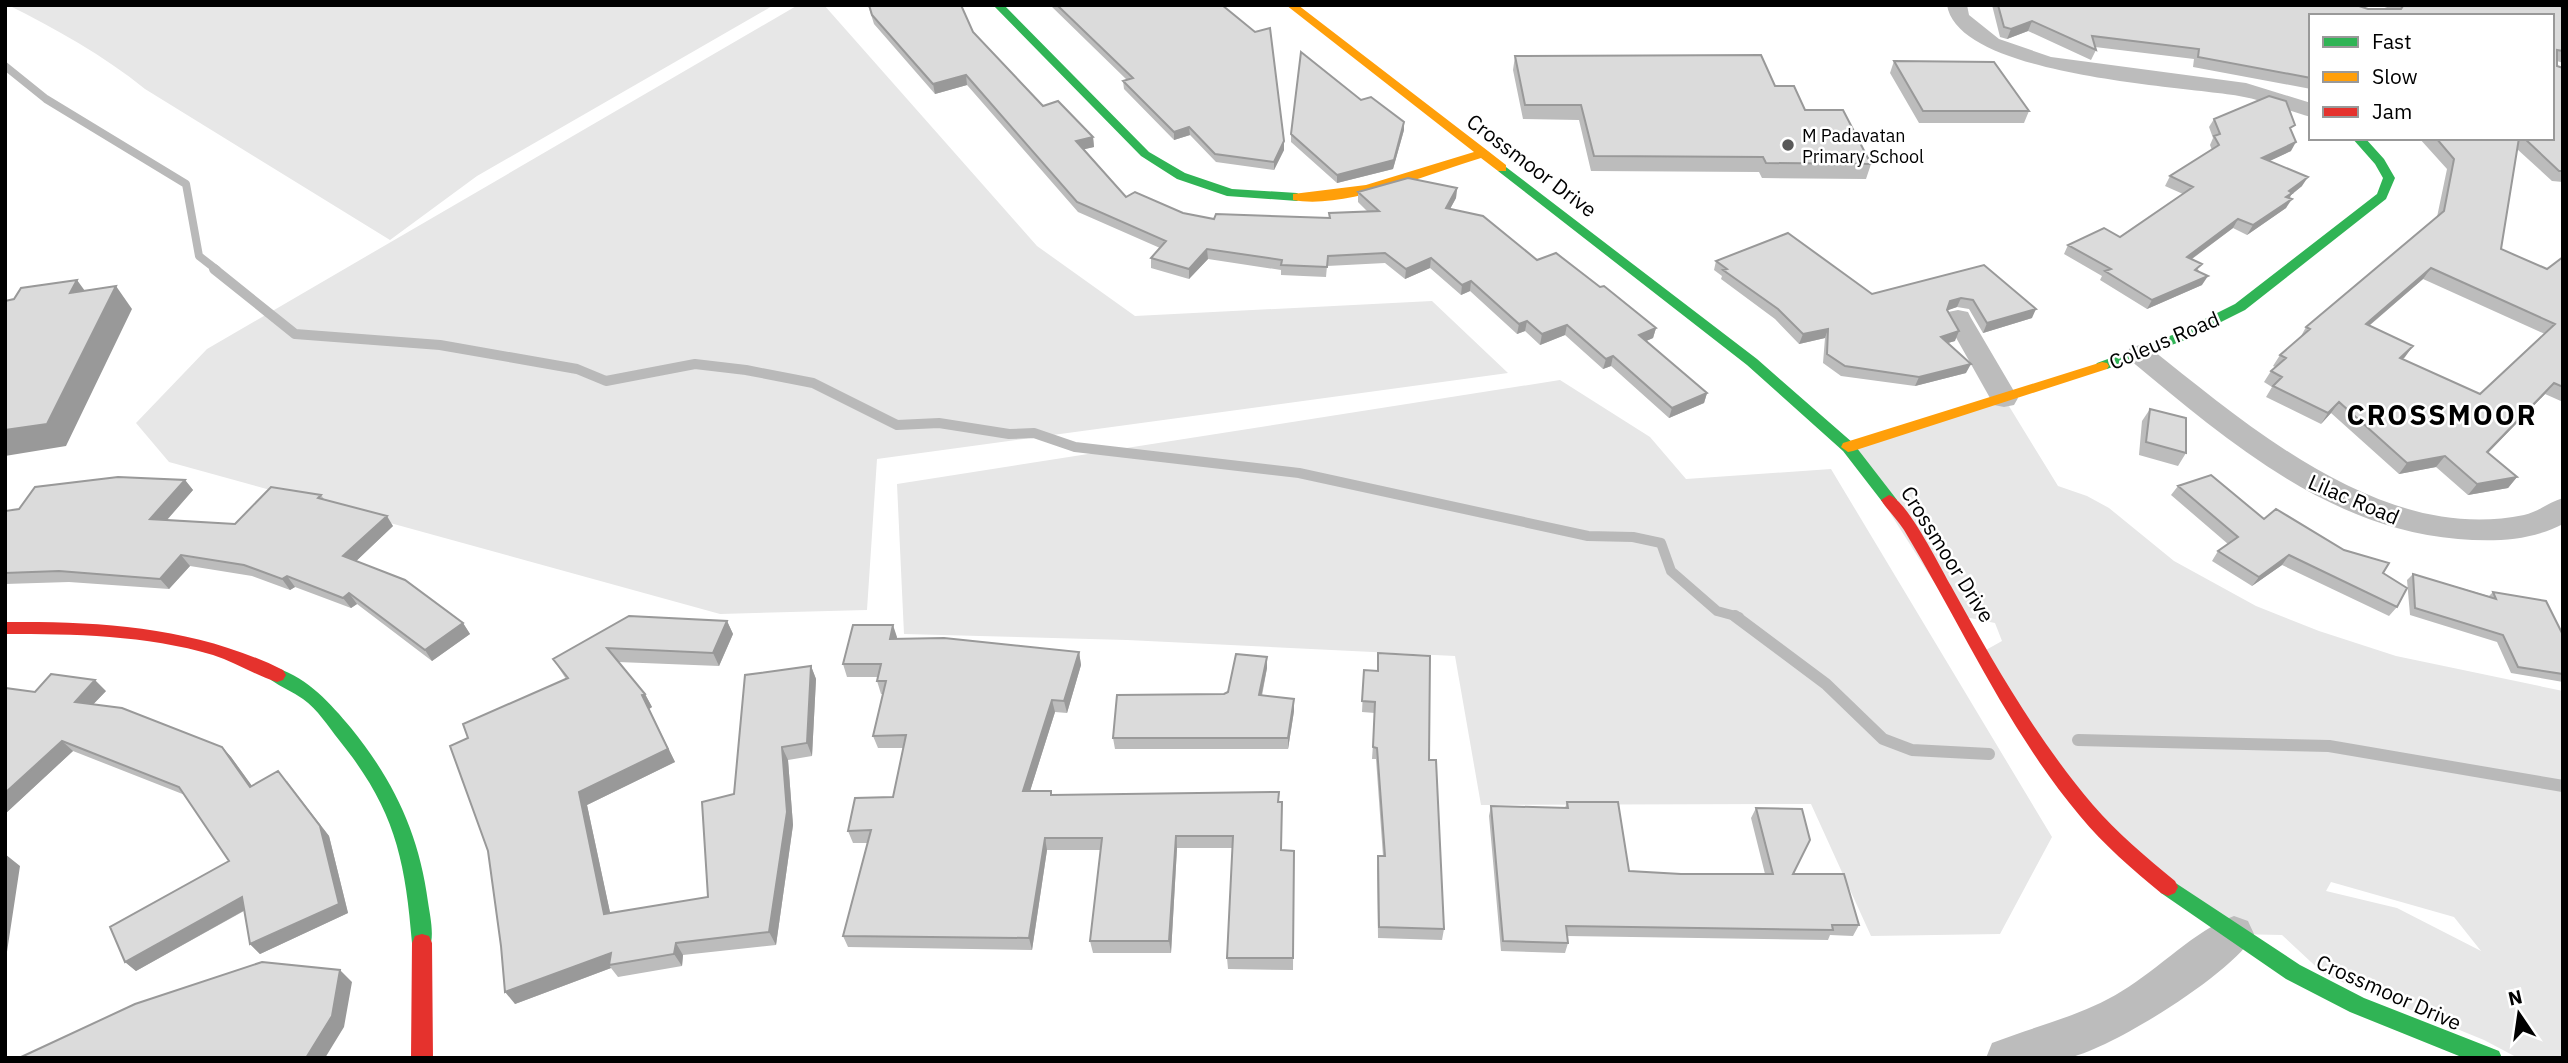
<svg xmlns="http://www.w3.org/2000/svg" width="2568" height="1063" viewBox="0 0 2568 1063" font-family="'IBM Plex Sans',sans-serif">
<style>
.green{fill:#e7e7e7;fill-rule:evenodd}
.lines{fill:none;stroke-linecap:round;stroke-linejoin:round}
.stream-far2{stroke:#b9b9b9;stroke-width:8}
.stream-far1{stroke:#b9b9b9;stroke-width:10}
.stream{stroke:#b9b9b9;stroke-width:12}
.street{fill:#bcbcbc;fill-rule:evenodd}
.fast{fill:#30b455;fill-rule:evenodd}
.slow{fill:#ff9f0a;fill-rule:evenodd}
.jam{fill:#e5322d;fill-rule:evenodd}
.wall{fill:#bcbcbc;fill-rule:evenodd}
.shaded-wall{fill:#999}
.building{fill:#dbdbdb;stroke:#999;stroke-width:2;fill-rule:evenodd}
.poi-dot{fill:#595959;stroke:#fff;stroke-width:2.5}
.labels{text-anchor:middle;dominant-baseline:central;stroke-width:5;stroke-linejoin:round;paint-order:stroke}
.far-poi-label{font-size:18px;fill:#000;stroke:#fff;text-anchor:start}
.street-label{font-size:21px;fill:#000;stroke:#fff}
.district-label{font-size:28px;font-weight:bold;letter-spacing:2px;fill:#000;stroke:#fff}
</style>
<rect width="100%" height="100%" fill="#fff"/>
<path class="green" d="M8 5H774L477 176 390 240 145 89C103 55 56 29 8 5Z
M798 5H824L1037 246 1135 316 1432 301 1508 373 877 459 867 610 720 614 169 462 136 423 207 349Z
M1560 380 1650 437 1686 479 1831 469 2052 837 2000 934 1871 936 1811 804 1481 805 1455 656 1127 640 904 634 897 484Z
M2004 398 2058 486 2087 496 2109 508 2174 561 2256 606 2319 631 2396 656 2563 691V1058H2518L2484 1040 2325 975 2282 935 2234 934 2106 842 1977 655 2002 641 1995 623 1955 615 1848 447ZM2331 882 2454 917 2481 951 2397 908 2326 891Z"/>
<g class="lines">
<path class="stream-far2" d="M5 66 46 99 186 184 199 256 217 270"/>
<path class="stream-far1" d="M214 269 295 334 440 345 577 369 606 381 695 364 746 370 813 383 897 425 939 423 1009 434 1034 433 1075 447 1299 473 1588 536 1633 537 1661 543 1671 571 1717 611 1739 617"/>
<path class="stream" d="M1735 616 1826 684 1883 739 1912 750 1989 754
M2078 740 2329 746 2563 786"/>
<path class="street" d="M1947 5H1967L1969 15 1999 39 2051 57 2246 83 2311 103V117C2287 111 2264 100 2239 96 2180 86 1958 76 1947 5Z
M1958 310 1968 312 1971 318 2018 398 2014 405 2004 407 1994 405 1990 398 1945 318 1948 312Z
M2140 345 2150 348C2251 428 2384 544 2524 515 2538 512 2549 502 2563 498V524C2530 541 2494 542 2458 539 2327 528 2227 440 2130 360L2126 354 2130 348Z
M2234 916 2248 921 2254 934C2238 970 2109 1051 2067 1058 2042 1062 2012 1058 1986 1058L1992 1043C2035 1026 2082 1016 2122 991 2159 969 2195 930 2234 916Z"/>
<path class="fast" d="M993 5H1004L1149 152 1185 173 1232 189 1297 193 1303 197 1297 201 1227 196 1177 179 1141 156Z
M2352 138H2365L2384 159 2395 178 2386 199 2245 310 2185 340 2107 369H2097L2095 366 2097 363 2175 334 2235 304 2377 194 2383 178 2375 164Z
M1502 164 1757 359 1853 443 1894 496 1897 500 1894 504H1884L1843 451 1747 365 1498 171V165Z
M277 668C309 679 330 703 351 728 394 781 419 834 428 902 430 916 435 936 429 950L422 952 415 950 412 943C405 857 394 808 339 740 328 726 318 710 303 699 293 692 281 687 271 680L268 675 271 670Z
M2168 878 2300 965 2364 998 2499 1051 2502 1058H2464L2350 1012 2286 979 2161 893 2158 887 2161 881Z"/>
<path class="slow" d="M1286 5H1298L1488 151 1506 165V171H1498L1481 158C1430 173 1345 210 1293 200V194L1366 185 1474 152Z
M2102 362 2107 363 2109 366 2107 369 1853 451 1848 452 1841 447 1843 443Z"/>
<path class="jam" d="M1889 495C1907 500 1940 567 1951 586 1993 662 2036 738 2093 805 2117 833 2146 857 2175 881L2178 887 2175 893 2168 896 2161 893C2132 869 2104 845 2080 816 2007 729 1962 626 1904 530 1897 519 1888 511 1881 500Z
M5 622C101 621 196 627 283 670L286 675 283 680 277 682C255 675 235 662 213 655 146 635 74 634 5 634Z
M422 934 429 936 432 943 433 1058H411L412 943 415 936Z"/>
</g>
<path class="wall" d="M868 5H961L973 32 1043 106 1093 137 1094 147 1084 149 1126 197 1183 213 1214 219 1329 218V213L1368 212 1358 202V192L1457 188 1456 198 1450 209 1537 260 1600 287 1656 328 1653 338 1646 341 1707 393 1704 403 1669 418 1611 366 1603 369 1565 335 1540 345 1525 331 1517 334 1470 291 1461 295 1430 268 1405 279 1385 263 1327 266 1326 277 1281 275V270L1208 259 1189 279 1151 268V258L1160 248 1078 212 967 85 935 94 874 24Z
M1050 5H1222L1284 150 1274 170 1216 162 1190 135 1174 140 1124 89 1123 81 1127 80Z
M1992 5H2356L2368 9H2390L2379 5H2557L2563 7V63L2557 61V66L2563 68V182L2552 181 2517 149 2501 249 2547 269 2563 257V402L2545 394 2488 453 2517 477 2508 488 2468 495 2436 467 2399 474 2331 413 2321 424 2266 397 2272 387 2264 382 2271 371 2275 367 2273 366 2280 355 2300 338 2306 327 2437 217 2447 169 2419 138H2552L2311 16V89L2193 67 2194 59 2095 47 2096 50 2091 60 2028 31 2007 39 2000 37ZM2423 279 2545 334 2480 394 2402 359 2405 357 2369 326Z
M1515 56 1775 86 1871 164 1866 179 1762 178 1759 172 1591 171 1579 120 1523 119 1513 70Z
M1894 61 2029 111 2024 123H1919L1890 73Z
M1361 100 1404 130 1393 169 1337 183 1291 142V134Z
M2214 119 2291 132V151L2269 161 2302 186 2291 195 2286 208 2247 235 2233 228 2192 259 2199 271 2202 285 2147 309 2100 280 2102 276 2064 254 2068 245 2120 237 2183 194 2165 186 2170 176 2212 150 2210 145 2213 138 2209 127Z
M1716 261 1872 294 1984 265 2032 318 1983 333 1969 309 1957 307 1947 310 1955 341 1948 343 1966 373 1915 386 1841 376 1823 363 1825 338 1799 344 1775 319 1721 279 1722 276 1714 270Z
M2150 409 2186 453 2178 466 2139 455 2142 421Z
M185 480 193 490 167 520 235 524 321 495 324 499 393 526 356 561 463 623 470 634 432 661 357 604 351 608 295 587 290 590 252 576 190 566 169 589 69 582 5 584V511Z
M2178 486 2264 519 2383 573 2397 607 2389 616 2282 565 2252 586 2212 561 2218 551 2228 544 2171 495Z
M2413 574 2489 596 2493 592 2563 635V682L2511 673 2497 642 2410 615 2407 580Z
M727 621 733 634 719 666 618 662 645 694 652 707 649 709 675 762 587 805 610 913 708 897 734 794 811 666 816 679 812 756 788 760 793 825 776 945 683 955 682 966 618 977 611 968 515 1004 501 946 488 851 468 738 566 679 553 659Z
M897 637V638L1079 652 1081 665 1067 713 1055 712 1030 791H1051L1052 795 1279 802 1281 850 1294 851 1293 970 1228 969 1227 958 1233 848H1177L1171 953H1093L1090 941 1101 850H1047L1032 950 848 947 843 936 868 843H853L848 831 893 797 904 748H878L873 736 883 694H881L877 681 878 677H847L843 664Z
M1267 657V668L1262 696 1294 699V711L1288 749H1115L1113 738 1224 694Z
M1364 670 1429 760 1444 929 1442 940 1378 938 1377 867 1378 856H1383L1376 759H1372L1375 713 1362 712Z
M5 688 35 692 106 691 93 704 222 747 231 757 252 786 287 781 329 836 348 913 260 954 250 944 244 911 136 971 125 962 229 861 185 795 73 751 5 814Z
M1567 802 1629 871 1681 874H1765L1751 818 1756 808 1793 874 1859 925 1853 936 1830 935 1828 940 1567 936 1568 943 1565 953 1501 951 1489 816 1491 806 1565 808Z"/>
<path class="shaded-wall" d="M2032 21 2028 31 2007 39 2011 29Z
M966 75 967 85 935 94 933 84Z
M1404 122V130L1393 169 1337 183V175Z
M1189 127 1190 135 1174 140V132Z
M1093 137 1094 147 1077 151 1076 141Z
M1284 141V150L1274 170V162Z
M2296 142 2291 151 2257 167 2262 158Z
M2308 177 2302 186 2291 195 2287 202 2285 199 2289 191Z
M1457 188 1456 198 1445 218 1446 208Z
M2292 199 2286 208 2247 235 2253 225Z
M2238 219 2233 228 2182 266 2187 257Z
M1207 249 1208 259 1189 279V269Z
M1431 258 1430 268 1405 279 1406 269Z
M2431 268 2423 279 2358 335 2366 324Z
M2208 276 2202 285 2147 309 2152 300Z
M77 280 93 302 70 293Z
M1471 281 1470 291 1461 295 1462 285Z
M116 286 132 309 66 446 5 456V430Z
M1961 298 1957 307 1946 311 1950 301Z
M2036 309 2032 318 1983 333 1987 323Z
M1527 321 1525 331 1517 334 1519 324Z
M1567 325 1565 335 1540 345 1542 334Z
M1656 328 1653 338 1637 345 1639 335Z
M1828 329 1825 338 1799 344 1803 334Z
M1959 331 1955 341 1937 346 1941 337Z
M2413 346 2405 357 2392 369 2400 358Z
M1613 356 1611 366 1603 369 1606 359Z
M1971 364 1966 373 1915 386 1919 377Z
M2554 383 2545 394 2478 463 2487 452Z
M1707 393 1704 403 1669 418 1672 408Z
M2339 402 2331 413 2321 424 2328 413Z
M2445 456 2436 467 2399 474 2407 463Z
M2517 477 2508 488 2468 495 2477 484Z
M185 480 193 490 158 530 150 519Z
M387 516 393 526 350 567 343 556Z
M181 555 190 566 169 589 160 579Z
M2289 555 2282 565 2252 586 2259 577Z
M287 576 295 587 290 590 282 579Z
M349 593 357 604 351 608 343 598Z
M727 621 733 634 719 666 713 653Z
M463 623 470 634 432 661 425 650Z
M893 625 897 637 894 651 890 639Z
M1079 652 1081 665 1067 713 1064 701Z
M1267 657V668L1259 707V695Z
M811 666 816 679 812 756 807 743Z
M95 680 106 691 86 712 75 702Z
M645 694 652 707 649 709 675 762 587 805 613 926 604 914 579 792 642 695Z
M1294 699V711L1288 749V738Z
M1052 700 1055 712 1026 804 1023 791Z
M62 741 73 751 5 814V793Z
M222 747 231 757 260 797 250 787Z
M782 747 788 760 793 825 776 945 769 932Z
M278 771 329 836 348 913 260 954 250 944Z
M1176 836 1177 848 1171 953 1169 941Z
M1045 838 1047 850 1032 950 1029 938Z
M5 854 20 866 5 965Z
M242 897 252 906 136 971 125 962Z
M676 943 683 955 682 966 674 954Z
M611 953 609 965 611 968 515 1004 505 992Z
M340 970 352 982 344 1027 325 1058H306Z"/>
<path class="building" d="M869 5H961L973 32 1043 106 1058 101 1093 137 1076 141 1126 197 1135 192 1183 213 1214 219 1216 214 1330 218 1329 213 1379 211 1358 192 1408 178 1457 188 1446 208 1483 216 1537 260 1556 253 1600 287 1604 286 1656 328 1639 335 1707 393 1672 408 1613 356 1606 359 1567 325 1542 334 1527 321 1519 324 1471 281 1462 285 1431 258 1406 269 1385 253 1328 256 1327 267 1281 265 1282 260 1207 249 1189 269 1151 258 1166 241 1077 202 966 75 933 84 872 15Z
M1057 5H1222L1255 32 1270 28 1284 141 1274 162 1215 154 1189 127 1174 132 1123 81 1133 78Z
M1998 5H2356L2368 9H2401L2403 6V5H2557L2563 7V51L2557 50V66L2563 68V171H2559L2524 138H2552V16H2311V78L2198 57 2199 49 2092 36 2096 50 2032 21 2011 29 2004 27Z
M1301 52 1361 100 1371 97 1404 122 1394 160 1337 175 1291 134Z
M1761 55 1775 86H1794L1805 110H1843L1871 164 1766 163 1763 157 1594 156 1581 105H1525L1515 56Z
M1894 61 1994 62 2029 111H1923Z
M2269 96 2286 101 2295 125 2290 128 2296 142 2262 158 2308 177 2289 191 2292 193 2286 197 2292 199 2253 225 2238 219 2187 257 2202 264 2195 270 2208 276 2152 300 2105 271 2111 269 2068 245 2104 228 2120 237 2193 187 2170 176 2219 145 2214 136 2220 134 2214 119Z
M2436 138H2519L2501 249 2547 269 2563 257V387L2554 383 2487 452 2517 477 2477 484 2445 456 2407 463 2339 402 2328 413 2273 386 2282 377 2271 371 2286 358 2280 355 2310 329 2306 327 2444 211 2454 159ZM2431 268 2555 324 2480 394 2400 358 2413 346 2366 324Z
M1788 233 1872 294 1984 265 2036 309 1987 323 1973 300 1961 298 1950 301 1947 310 1959 331 1941 337 1971 364 1919 377 1845 366 1827 354 1828 329 1803 334 1778 309 1723 270 1727 269 1716 261Z
M77 280 70 293 116 286 47 424 5 430V301L14 299 21 288Z
M2150 409 2186 418V453L2146 442Z
M2211 475 2264 519 2276 509 2344 550 2389 563 2383 573 2407 588 2397 607 2289 555 2259 577 2218 551 2238 537 2178 486Z
M118 477 185 480 150 519 235 524 271 487 321 495 318 498 387 516 343 556 405 580 463 623 425 650 349 593 343 598 287 576 282 579 244 565 181 555 160 579 59 571 5 573V511L19 509 35 487Z
M2413 574 2496 599 2493 592 2546 601 2563 635V674L2518 667 2503 635 2415 608Z
M629 616 727 621 713 653 607 648 645 694 642 695 668 749 579 792 604 914 708 897 702 802 734 794 745 675 811 666 807 743 782 747 787 812 769 932 676 943 674 954 609 965 611 953 505 992 501 946 488 851 450 746 468 738 463 724 568 678 553 659Z
M853 625H893L890 639 944 638 1079 652 1064 701 1052 700 1023 791H1051V795L1279 792 1278 802H1282L1281 850 1294 851 1293 958H1227L1233 836H1176L1169 941H1090L1102 838H1045L1029 938 843 936 871 830 848 831 855 798 893 797 906 735 873 736 886 681H877L881 664H843Z
M1378 653 1430 656 1429 760H1436L1444 929 1379 927 1378 856H1385L1377 748 1373 747 1375 702 1362 701 1364 670 1378 671Z
M1236 654 1267 657 1259 695 1294 699 1288 738H1113L1117 695 1224 694 1228 692Z
M51 674 95 680 75 702 122 708 222 747 250 787 278 771 320 826 339 904 250 944 242 897 125 962 110 927 229 861 179 787 62 741 5 793V688L35 692Z
M1567 802H1618L1629 871 1681 874H1773L1756 808 1802 809 1810 840 1793 874H1844L1859 925H1832L1833 930 1566 926 1568 943 1503 941 1491 806 1568 808Z
M262 962 340 970 332 1016 306 1058H19L135 1004Z"/>
<circle class="poi-dot" cx="1788" cy="145" r="7"/>
<g class="labels">
<g class="far-poi-label">
<text x="1802" y="135">M Padavatan<tspan x="1802" dy="21">Primary School</tspan></text>
</g>
<g class="street-label">
<text transform="translate(1532 165) rotate(37)">Crossmoor Drive</text>
<text transform="translate(2164 340) rotate(-23)">Coleus Road</text>
<text transform="translate(2354 499) rotate(23)">Lilac Road</text>
<text transform="translate(1948 554) rotate(58)">Crossmoor Drive</text>
<text transform="translate(2389 992) rotate(24)">Crossmoor Drive</text>
</g>
<g class="district-label">
<text x="2442" y="414">CROSSMOOR</text>
</g>
</g>
<rect width="2568" height="1063" fill="none" stroke="#000000" stroke-width="14"/>
<rect x="2309" y="14" width="245" height="126" fill="#ffffff" stroke="#999999" stroke-width="2"/>
<rect x="2323" y="37" width="35" height="10" fill="#30b455" stroke="#999999" stroke-width="2"/>
<text x="2372" y="49" font-size="21" fill="#000000">Fast</text>
<rect x="2323" y="72" width="35" height="10" fill="#ff9f0a" stroke="#999999" stroke-width="2"/>
<text x="2372" y="84" font-size="21" fill="#000000">Slow</text>
<rect x="2323" y="107" width="35" height="10" fill="#e5322d" stroke="#999999" stroke-width="2"/>
<text x="2372" y="119" font-size="21" fill="#000000">Jam</text>
<g transform="translate(2519 1014) rotate(347)" stroke="#ffffff" stroke-width="5" paint-order="stroke">
<path d="M0-5L12 26L0 18L-12 26Z" fill="#000000"/>
<text y="-10" font-size="19" font-weight="bold" text-anchor="middle" fill="#000000">N</text>
</g>
</svg>
